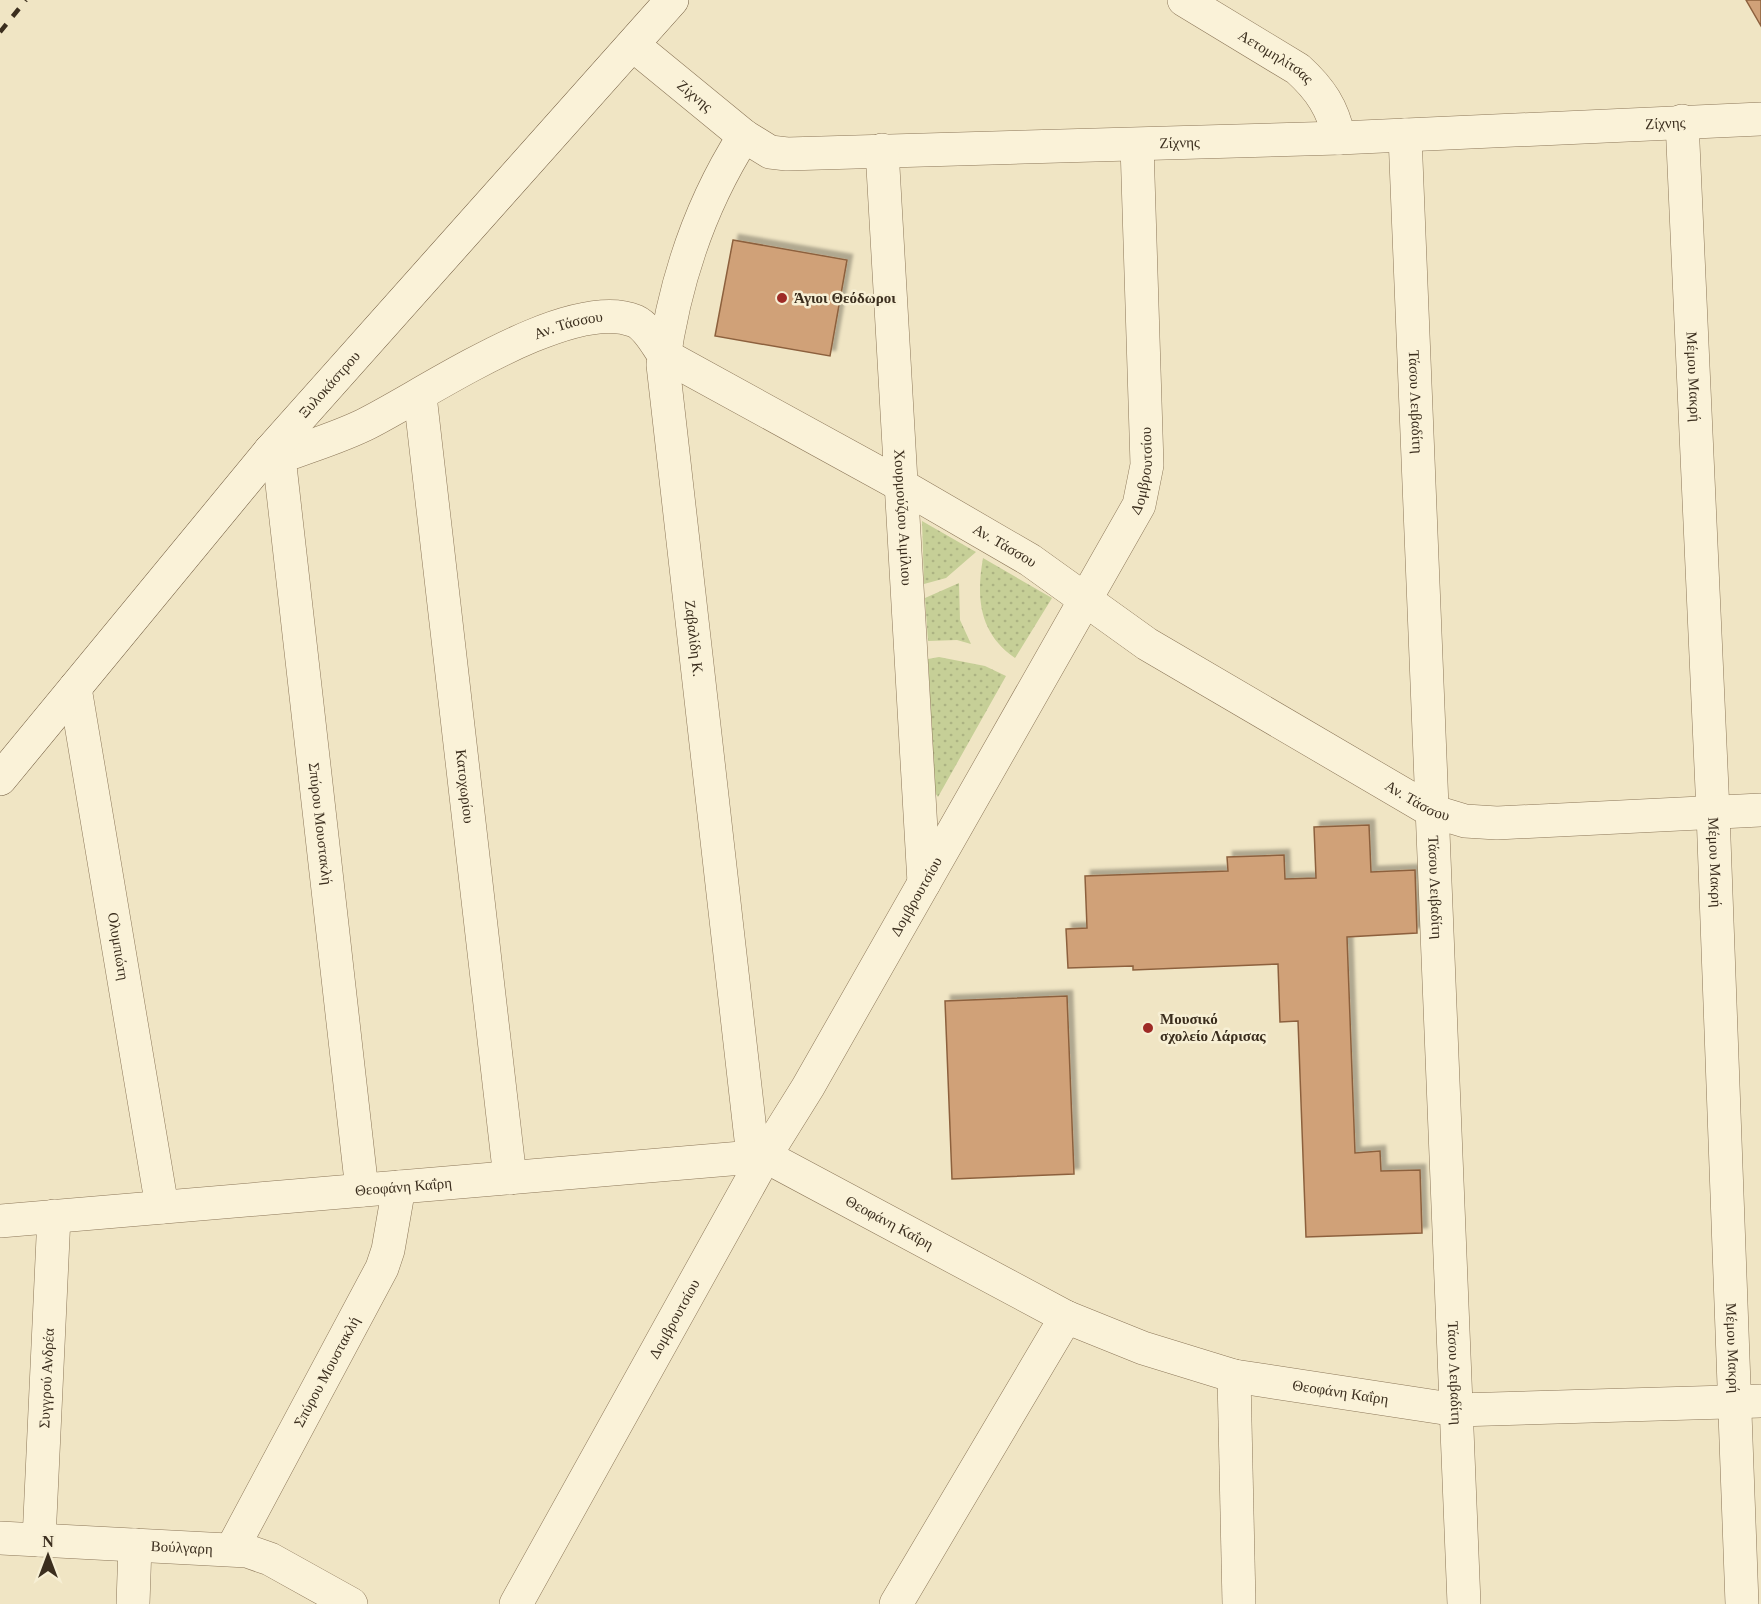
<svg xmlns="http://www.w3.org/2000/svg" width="1761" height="1604" viewBox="0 0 1761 1604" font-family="Georgia,serif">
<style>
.grass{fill:url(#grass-dots)}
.building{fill:#d0a178;stroke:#8d613e;stroke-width:1.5;filter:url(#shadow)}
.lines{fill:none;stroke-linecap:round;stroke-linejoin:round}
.street-casing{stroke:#8c7759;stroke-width:34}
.secondary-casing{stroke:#6e583c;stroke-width:34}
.street{stroke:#faf2d8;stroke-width:33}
.secondary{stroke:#faf2d8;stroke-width:33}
.rail{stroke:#3b2e1e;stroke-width:4.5;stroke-dasharray:10 10;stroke-linecap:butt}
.poi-dot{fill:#9e2b26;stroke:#f7efd4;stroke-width:2}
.labels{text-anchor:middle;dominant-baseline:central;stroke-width:5;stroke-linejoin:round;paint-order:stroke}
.street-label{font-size:15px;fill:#3b2e1e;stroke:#f7efd4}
.poi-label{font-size:15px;font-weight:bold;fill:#3b2e1e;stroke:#f7efd4;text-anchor:start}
</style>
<defs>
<pattern id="grass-dots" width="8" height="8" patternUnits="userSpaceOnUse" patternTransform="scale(1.5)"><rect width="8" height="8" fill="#c6cf97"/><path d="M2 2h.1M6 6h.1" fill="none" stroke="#abb282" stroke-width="1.8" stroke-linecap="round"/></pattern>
<filter id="shadow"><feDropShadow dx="5.5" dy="-5.5" stdDeviation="1.5" flood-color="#0004"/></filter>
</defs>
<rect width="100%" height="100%" fill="#f0e5c4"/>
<path class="grass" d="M922 521 976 552 946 578 924 584Z
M983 558 1052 598 1015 658C979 633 976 598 983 558Z
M959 583 960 620 971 644 957 640 928 641 925 598Z
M939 657 985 666 1006 676 938 797 935 793 928 659Z"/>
<path class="building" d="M1746 0H1761V26Z
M733 240 847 260 830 356 715 336Z
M1369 825 1371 872 1415 870 1417 933 1347 937 1355 1153 1380 1151 1381 1171 1420 1170 1422 1233 1306 1237 1298 1021 1280 1022 1278 964 1133 970V966L1068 968 1066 929 1087 928 1085 876 1228 871 1227 857 1284 855 1285 879 1316 878 1314 827Z
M1067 996 1074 1174 952 1179 945 1001Z"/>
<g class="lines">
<defs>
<g id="street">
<path id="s1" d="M1184 0 1298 69C1320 89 1333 108 1339 138"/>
<path id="s2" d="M633 45 744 136 770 152 787 154 1339 138 1761 119"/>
<path id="s3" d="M1682 121 1713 812 1742 1604"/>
<path id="s4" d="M1405 135 1464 1604"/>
<path id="s5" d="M744 136C700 205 674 284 663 365L753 1157"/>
<path id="s6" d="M882 150 924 883"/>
<path id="s7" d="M420 396 510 1178"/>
<path id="s8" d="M270 451 279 457C308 447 337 438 364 425 425 395 569 294 635 321 648 327 656 344 664 355L899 484 1030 560 1147 644 1432 811 1465 821 1497 823 1761 810"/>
<path id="s9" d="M279 457 362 1190"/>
<path id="s10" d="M75 688 162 1207"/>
<path id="s11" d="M0 1221 765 1156 1066 1317 1143 1348 1234 1376 1457 1410 1761 1401"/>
<path d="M1234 1376 1239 1604"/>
<path id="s12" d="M0 1538 247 1551 270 1559 351 1604"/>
<path id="s13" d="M39 1540 54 1216"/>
<path id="s14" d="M232 1549 382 1268 388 1250 399 1187"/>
<path d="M133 1604 135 1545"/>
<path id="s15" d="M516 1604 765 1156 808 1087 1139 505 1147 465 1137 145"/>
<path d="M896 1604 1066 1317"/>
</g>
<g id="secondary">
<path id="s16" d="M0 779 270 451 672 0"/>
</g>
</defs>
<use href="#street" class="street-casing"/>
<use href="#secondary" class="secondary-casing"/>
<use href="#street" class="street"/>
<use href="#secondary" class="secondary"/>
<path class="rail" d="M0 32 26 0"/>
</g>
<g class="poi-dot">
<circle cx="782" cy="298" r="6"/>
<circle cx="1148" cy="1028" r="6"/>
</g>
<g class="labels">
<g class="street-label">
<text stroke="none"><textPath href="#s1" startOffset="108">Αετομηλίτσας</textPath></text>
<text stroke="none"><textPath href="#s2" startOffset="80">Ζίχνης</textPath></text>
<text stroke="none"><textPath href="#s2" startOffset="1070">Ζίχνης</textPath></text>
<text stroke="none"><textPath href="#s2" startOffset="584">Ζίχνης</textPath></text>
<text stroke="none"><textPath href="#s8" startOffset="330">Αν. Τάσσου</textPath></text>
<text stroke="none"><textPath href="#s3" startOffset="256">Μέμου Μακρή</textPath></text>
<text stroke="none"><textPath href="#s16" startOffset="514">Ξυλοκάστρου</textPath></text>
<text stroke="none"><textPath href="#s4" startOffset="267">Τάσου Λειβαδίτη</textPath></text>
<text stroke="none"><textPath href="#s15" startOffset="1298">Δομβρουτσίου</textPath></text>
<text stroke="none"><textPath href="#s6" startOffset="368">Χουρμούζιου Αιμίλιου</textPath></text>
<text stroke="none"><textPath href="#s8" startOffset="834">Αν. Τάσσου</textPath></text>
<text stroke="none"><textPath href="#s5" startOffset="520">Ζαβαλίδη Κ.</textPath></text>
<text stroke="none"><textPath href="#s7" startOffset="393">Κατοχωρίου</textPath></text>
<text stroke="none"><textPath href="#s8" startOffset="1320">Αν. Τάσσου</textPath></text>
<text stroke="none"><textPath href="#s9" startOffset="369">Σπύρου Μουστακλή</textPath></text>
<text stroke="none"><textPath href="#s3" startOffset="742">Μέμου Μακρή</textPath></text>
<text stroke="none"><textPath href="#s4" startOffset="753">Τάσου Λειβαδίτη</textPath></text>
<text stroke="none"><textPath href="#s15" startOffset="813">Δομβρουτσίου</textPath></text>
<text stroke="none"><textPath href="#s10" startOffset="262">Ολυμπιώτη</textPath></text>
<text stroke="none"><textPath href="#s11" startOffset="405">Θεοφάνη Καΐρη</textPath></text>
<text stroke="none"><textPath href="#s11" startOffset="909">Θεοφάνη Καΐρη</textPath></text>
<text stroke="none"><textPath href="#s15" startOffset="326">Δομβρουτσίου</textPath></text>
<text stroke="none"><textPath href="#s3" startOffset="1228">Μέμου Μακρή</textPath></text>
<text stroke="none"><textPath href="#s14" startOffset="201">Σπύρου Μουστακλή</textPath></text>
<text stroke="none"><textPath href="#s4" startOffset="1239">Τάσου Λειβαδίτη</textPath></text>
<text stroke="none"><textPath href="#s13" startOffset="162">Συγγρού Ανδρέα</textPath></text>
<text stroke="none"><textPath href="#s11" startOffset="1395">Θεοφάνη Καΐρη</textPath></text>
<text stroke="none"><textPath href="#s12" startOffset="182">Βούλγαρη</textPath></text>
</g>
<g class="poi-label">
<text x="794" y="298">Άγιοι Θεόδωροι</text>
<text x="1160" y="1019">Μουσικό<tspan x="1160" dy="17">σχολείο Λάρισας</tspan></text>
</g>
</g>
<g transform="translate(48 1556)" stroke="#f7efd4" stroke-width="4.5" paint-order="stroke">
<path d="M0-4.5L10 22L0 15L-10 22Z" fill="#3b2e1e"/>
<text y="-9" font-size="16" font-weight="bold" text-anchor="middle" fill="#3b2e1e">N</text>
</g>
</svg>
